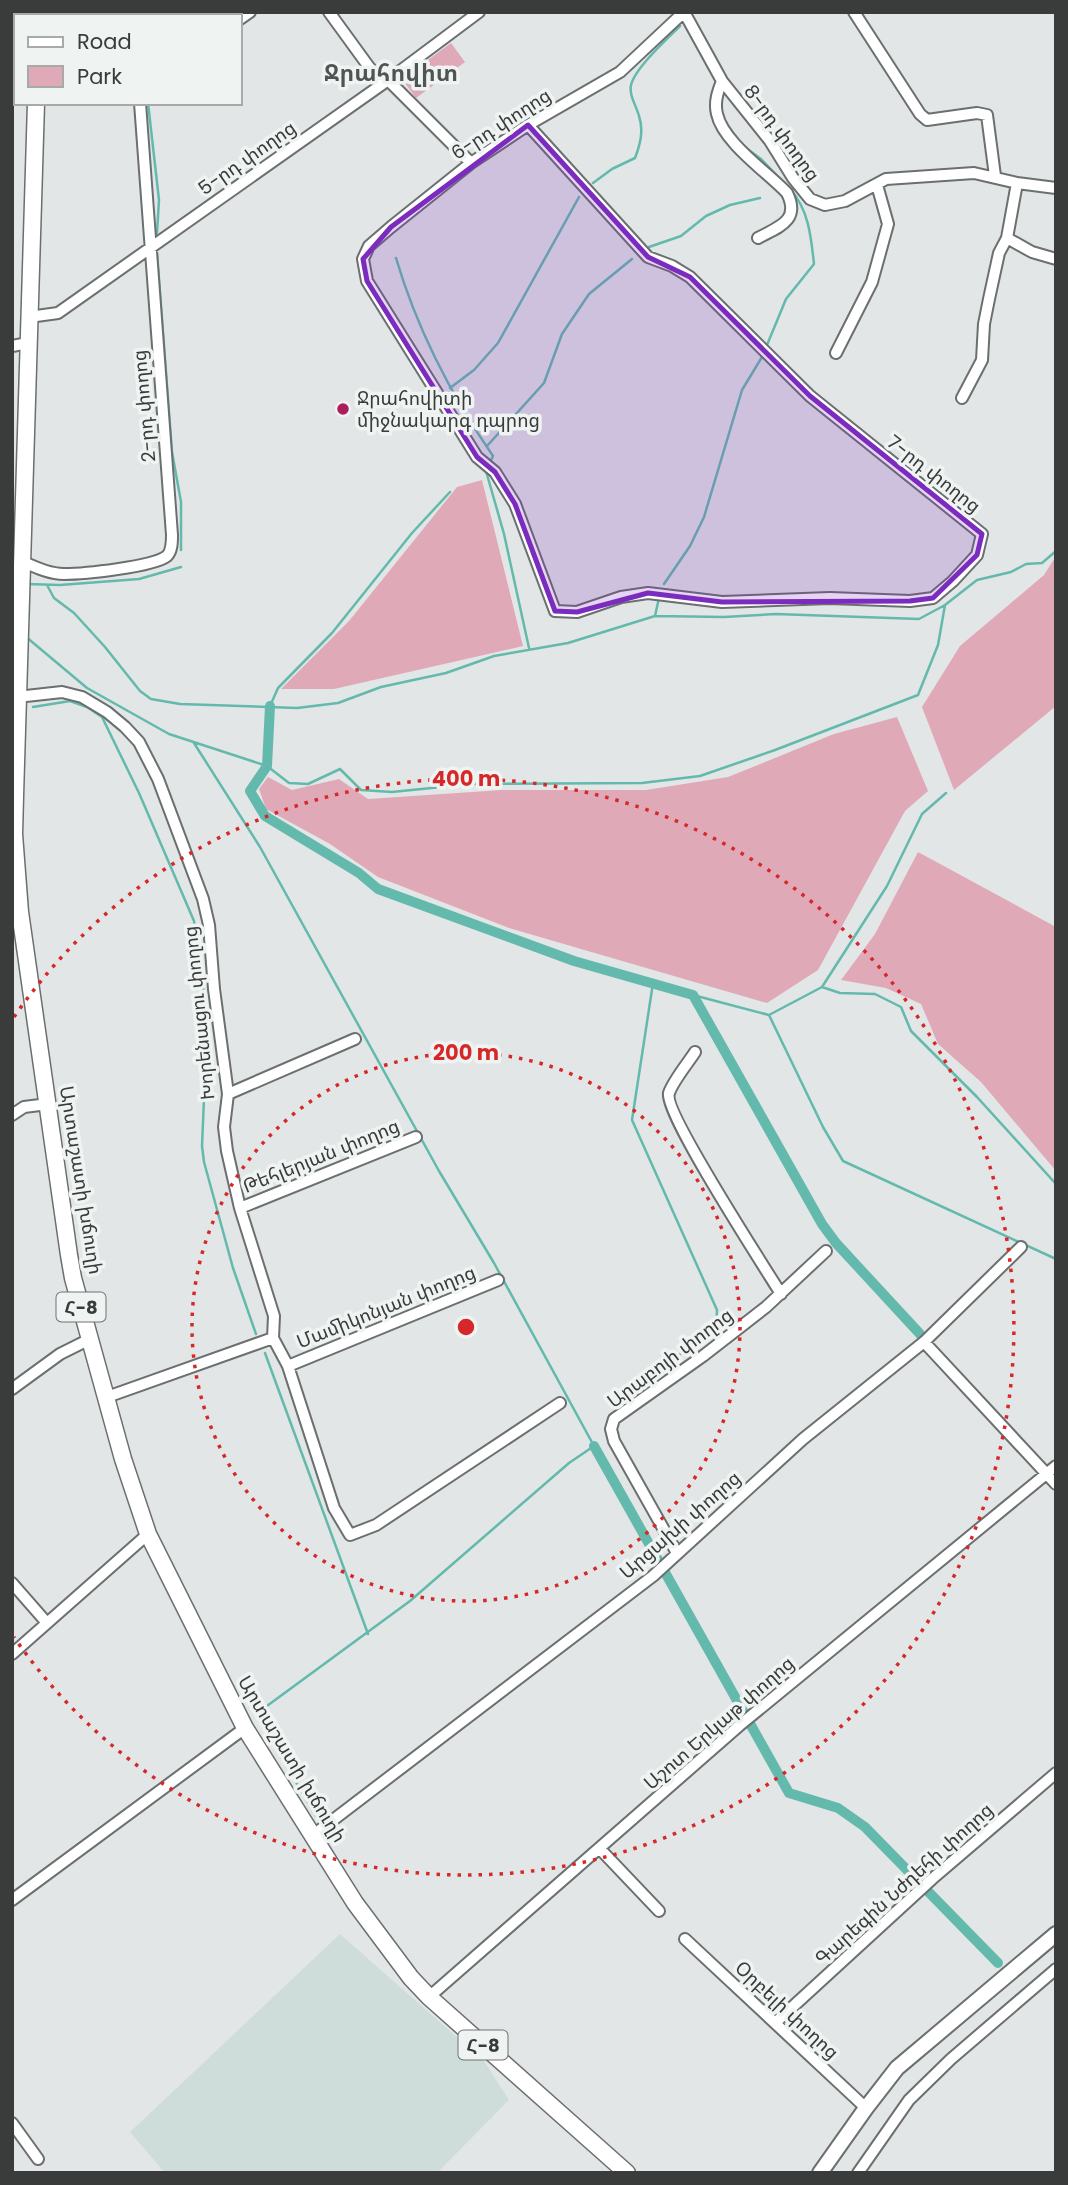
<svg xmlns="http://www.w3.org/2000/svg" width="1068" height="2185" viewBox="0 0 1068 2185" font-family="Poppins,'Noto Sans Armenian',sans-serif">
<style>
.built{fill:#cfddda}
.green{fill:#e0a9b8}
.lines{fill:none;stroke-linecap:round;stroke-linejoin:round}
.stream{stroke:#64b9ad;stroke-width:2.5}
.canal{stroke:#64b9ad;stroke-width:10}
.street-casing{stroke:#6b6f6f;stroke-width:14}
.secondary-casing{stroke:#6b6f6f;stroke-width:18}
.primary-casing{stroke:#6b6f6f;stroke-width:19}
.street{stroke:#fff;stroke-width:10}
.secondary{stroke:#fff;stroke-width:14}
.primary{stroke:#fff;stroke-width:16}
.marked{fill:#7b2cbf;fill-opacity:0.2;stroke:#7b2cbf;stroke-width:5;stroke-linejoin:round}
.ring{fill:none;stroke:#d62828;stroke-width:3.5;stroke-dasharray:3.5 7}
.poi-dot{fill:#ab1d5b;stroke:#eff4f3;stroke-width:2.5}
.labels{text-anchor:middle;dominant-baseline:central;stroke-width:7;stroke-linejoin:round;paint-order:stroke}
.shield{fill:#eff4f3;stroke:#707272;stroke-width:2}
.shield-label{font-size:18px;font-weight:bold;fill:#3a3b3b}
.street-label{font-size:19px;fill:#3a3b3b;stroke:#eff4f3}
.poi-label{font-size:19px;fill:#3a3b3b;stroke:#eff4f3;text-anchor:start}
.quarter-label{font-size:23px;font-weight:bold;fill:#505453;stroke:#eff4f3}
.centre{fill:#d62828;stroke:#eff4f3;stroke-width:3.5}
.ring-label{font-size:21px;text-anchor:middle;font-weight:bold;fill:#d62828;stroke:#eff4f3;stroke-width:7;stroke-linejoin:round;paint-order:stroke}
</style>
<rect width="100%" height="100%" fill="#e2e6e6"/>
<path class="built" d="M340 1934 484 2061 509 2100 437 2173H165L130 2132Z"/>
<path class="green" d="M451 43 465 62 416 98 402 79Z
M482 480 523 646 334 689H281L349 621 457 487Z
M1056 556V706L954 790 922 707 960 646 1044 575Z
M897 717 928 791 905 811 818 970 767 1003 509 928 378 877 330 844 266 809 259 789 268 777 292 790 339 779 368 799 502 790H646L728 777 834 734Z
M918 852 1056 927V1171L981 1082 938 1044 921 1004 886 988 841 980 875 934Z"/>
<g class="lines">
<path class="stream" d="M148 103 159 200 157 233
M742 145 761 159 786 185
M593 183 612 169 635 158C640 145 644 131 639 116 636 105 629 96 631 85 635 68 668 38 680 26
M649 247 681 236 706 216 730 205 760 198
M157 253 172 452 181 502V550
M396 258C417 329 451 395 493 456L490 462
M767 345 786 299 814 264C811 237 809 211 791 190
M450 388 474 370 498 343 579 197
M487 446 544 383 562 334 589 294 632 259
M486 471 504 534 529 648
M26 584 60 585 139 579 181 567
M664 584 690 546 704 517 742 390 762 357
M47 585 54 598 74 613 105 647 140 691 151 699 180 704 297 708 338 703 381 687 446 673 494 656 568 643 655 616 724 617 776 614 919 619 945 605 977 580 1011 572 1026 564 1042 563 1056 551
M655 616 659 598
M25 636 87 688 169 734 267 766 289 783 308 784 340 769 361 790 392 792 471 784 642 783 700 776 775 750 918 695 938 645 945 605
M270 706 278 688 332 633 412 533 450 492
M33 707 70 701 87 707 102 717 139 793 194 921 203 984 206 1050 202 1146 204 1162 233 1268 256 1334
M194 743 260 847 439 1171 494 1263 594 1446 569 1463 410 1601 256 1714 316 1816
M822 987 887 886 922 814 946 793
M693 995 769 1015 823 1127 843 1161 1056 1259
M769 1015 822 987 840 993 875 994 901 1007 911 1031 977 1097 1056 1184
M265 1353 368 1634
M617 1404 716 1326 717 1310 632 1120 653 983"/>
<path class="canal" d="M270 706 267 766 250 791 265 816 359 873 378 889 574 961 693 995 822 1224 836 1243 920 1334
M594 1446 789 1793 838 1808 865 1827 998 1963"/>
<defs>
<path id="street" d="M132 12 133 16
M329 12 369 67 384 83
M684 12 722 81 770 141 793 178 810 199 825 205 845 201 886 179 974 173 1017 183 1056 188
M854 12 920 114 927 120 977 113 987 115 995 176
M240 19 250 12
M388 80 471 163
M722 81C718 91 714 102 717 114 723 142 767 172 787 193 801 221 778 227 758 238
M528 125 648 257 672 266 690 277 810 396 982 534 977 555 953 581 933 598 910 601 830 598 722 602 648 593 621 597 577 612 555 611 515 504 495 472 477 457 367 281 363 259 369 246 391 227 471 163 528 125 620 72 684 12
M1007 238 1032 252 1056 259
M29 317 58 313 384 83 479 12
M12 346 28 343
M836 353 872 282 888 224 877 185
M962 398 982 360 984 324 989 299 999 253 1007 238 1017 183
M21 561C35 567 49 574 64 574 83 574 153 567 167 556 172 551 172 542 172 535L140 103
M17 697 62 692 82 697 107 712 125 727 139 742 158 779 203 899 209 925 214 989 228 1094 224 1127 227 1151 240 1208 274 1316 273 1338 288 1366 334 1508 350 1535 376 1525 560 1403
M695 1052C688 1063 673 1081 669 1093 663 1111 765 1268 781 1294
M228 1094 355 1039
M12 1115 24 1107 48 1104
M240 1208 416 1137
M924 1342 1056 1484
M288 1366 498 1280
M12 1389 60 1354 90 1339
M107 1397 273 1338
M677 1553 614 1441 611 1429 614 1419 703 1356 766 1307 826 1251
M12 1583 47 1623
M12 1654 148 1534
M312 1836 653 1576 803 1439 924 1342 1021 1247
M600 1849 659 1911
M12 1900 245 1728
M685 1939 866 2108
M429 1997 740 1725 1056 1466
M776 2022 932 1879 1056 1773
M12 2123 38 2159
M858 2173 909 2100 951 2059 1056 1969"/>
<path id="secondary" d="M820 2173 866 2108 897 2068 1056 1934"/>
<path id="primary" d="M38 16 39 12
M36 103 15 796 14 834 20 912 69 1255 73 1278 123 1459 148 1534 245 1728 355 1903 411 1978 429 1997 627 2173"/>
</defs>
<use href="#street" class="street-casing"/>
<use href="#secondary" class="secondary-casing"/>
<use href="#primary" class="primary-casing"/>
<use href="#street" class="street"/>
<use href="#secondary" class="secondary"/>
<use href="#primary" class="primary"/>
</g>
<path class="marked" d="M528 125 648 257 690 277 810 396 982 534 977 555 933 598 910 601 722 602 648 593 577 612 555 611 515 504 495 472 477 457 367 281 363 259 391 227Z"/>
<g class="ring">
<circle cx="466" cy="1327" r="274"/>
<path d="M14 1017A548 548 0 1 1 14 1637"/>
</g>
<circle class="poi-dot" cx="343" cy="409" r="7"/>
<g class="labels">
<g class="shield">
<rect x="56.5" y="1292.5" width="49" height="29" rx="5"/>
<rect x="458.5" y="2030.5" width="49" height="29" rx="5"/>
</g>
<g class="shield-label">
<text x="81" y="1307">Հ-8</text>
<text x="483" y="2045">Հ-8</text>
</g>
<g class="street-label">
<text transform="translate(501 124) rotate(-33)">6-րդ փողոց</text>
<text transform="translate(782 133) rotate(54)">8-րդ փողոց</text>
<text transform="translate(247 158) rotate(-35)">5-րդ փողոց</text>
<text transform="translate(144 406) rotate(-95)">2-րդ փողոց</text>
<text transform="translate(934 474) rotate(38)">7-րդ փողոց</text>
<text transform="translate(199 1013) rotate(-96)">Խորենացու փողոց</text>
<text transform="translate(321 1156) rotate(-22)">Թեհլերյան փողոց</text>
<text transform="translate(81 1180) rotate(81)">Արտաշատի խճուղի</text>
<text transform="translate(386 1307) rotate(-22)">Մամիկոնյան փողոց</text>
<text transform="translate(670 1358) rotate(-37)">Արաբոյի փողոց</text>
<text transform="translate(680 1525) rotate(-41)">Արցախի փողոց</text>
<text transform="translate(719 1723) rotate(-41)">Աշոտ Երկաթ փողոց</text>
<text transform="translate(292 1759) rotate(59)">Արտաշատի խճուղի</text>
<text transform="translate(904 1884) rotate(-42)">Գարեգին Նժդեհի փողոց</text>
<text transform="translate(787 2010) rotate(43)">Օրբելի փողոց</text>
</g>
<g class="poi-label">
<text x="357" y="398">Ջրահովիտի<tspan x="357" dy="22">միջնակարգ դպրոց</tspan></text>
</g>
<g class="quarter-label">
<text x="391" y="73">Ջրահովիտ</text>
</g>
</g>
<circle cx="466" cy="1327" r="10" class="centre"/>
<g class="ring-label">
<text x="466" y="786">400 m</text>
<text x="466" y="1060">200 m</text>
</g>
<rect width="1068" height="2185" fill="none" stroke="#3a3b3b" stroke-width="28"/>
<rect x="14" y="14" width="228" height="91" fill="#eff4f3" stroke="#a7aaa9" stroke-width="2"/>
<rect x="28" y="37" width="35" height="10" fill="#ffffff" stroke="#a7aaa9" stroke-width="2"/>
<text x="77" y="49" font-size="21" fill="#3a3b3b">Road</text>
<rect x="28" y="66" width="35" height="21" fill="#e0a9b8" stroke="#a7aaa9" stroke-width="2"/>
<text x="77" y="84" font-size="21" fill="#3a3b3b">Park</text>
</svg>
